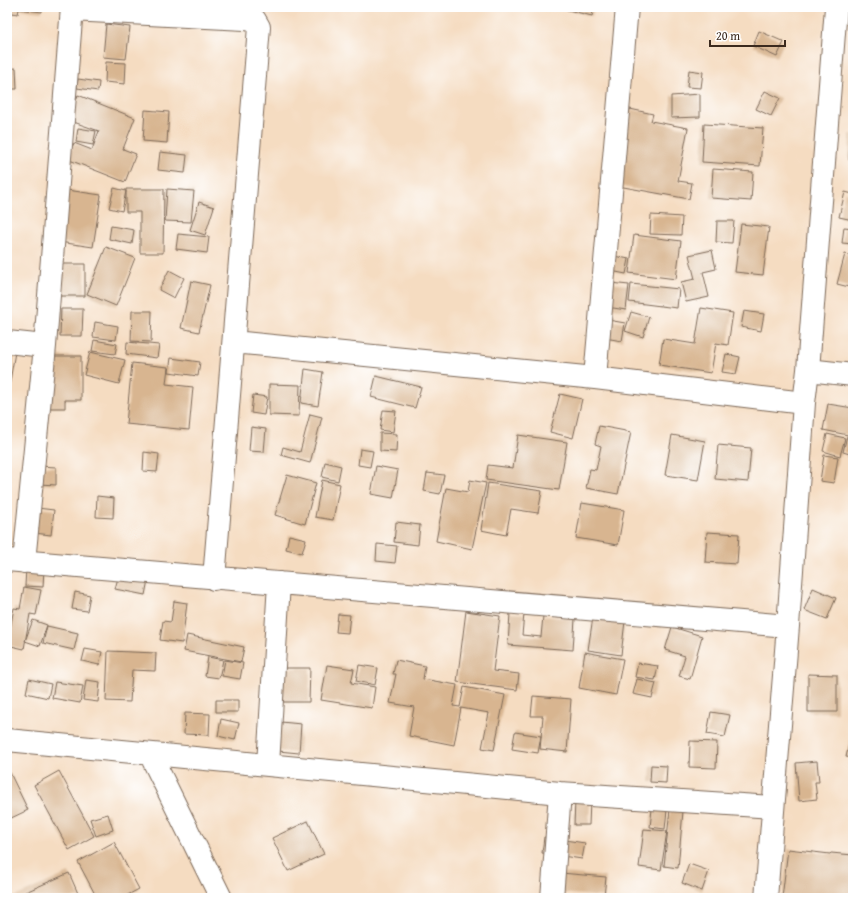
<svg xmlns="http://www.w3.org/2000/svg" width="860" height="905" viewBox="0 0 860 905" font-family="'Gentium Book Plus',serif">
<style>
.building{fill:#d8b590}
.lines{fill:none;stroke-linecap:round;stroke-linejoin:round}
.minor-casing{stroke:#7c6857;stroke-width:24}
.minor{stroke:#fff;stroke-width:22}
</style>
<rect width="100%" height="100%" fill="#fff"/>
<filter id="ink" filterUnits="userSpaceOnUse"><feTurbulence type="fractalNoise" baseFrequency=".025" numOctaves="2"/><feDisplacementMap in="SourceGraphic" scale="8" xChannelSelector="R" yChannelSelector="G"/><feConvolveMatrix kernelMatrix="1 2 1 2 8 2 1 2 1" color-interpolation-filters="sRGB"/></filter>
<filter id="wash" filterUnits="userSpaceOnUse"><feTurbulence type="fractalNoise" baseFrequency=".012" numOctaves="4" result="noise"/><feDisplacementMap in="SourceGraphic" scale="16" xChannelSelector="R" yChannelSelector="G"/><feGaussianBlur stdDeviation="0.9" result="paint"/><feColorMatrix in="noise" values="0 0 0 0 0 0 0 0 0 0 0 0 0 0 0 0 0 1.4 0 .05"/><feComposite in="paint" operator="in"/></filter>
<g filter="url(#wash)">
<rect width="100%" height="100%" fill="#f5dcc1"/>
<g id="blocks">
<path class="building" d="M7 7H42V12L19 9 18 14 7 12Z
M556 7H594L592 16Z
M106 24 130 27 126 59 103 57Z
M759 31 784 42 777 57 753 46Z
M106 62 126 63 125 84 105 82Z
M16 68 17 89H7V69Z
M689 70 703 72 701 88 687 87Z
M78 79 99 82 98 91 77 88Z
M765 91 780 98 771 116 756 109Z
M700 94V117L671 118V96Z
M78 95 135 118 123 149 136 154 125 182 67 159 74 143 92 150 99 131 68 120Z
M630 109 653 114 651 121 688 128 678 181 692 183 689 199 618 186 627 138H624Z
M145 110 169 112 167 143 143 141Z
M704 124 763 128 760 166 702 162Z
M78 128 96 131 93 145 76 142Z
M850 134 853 135V161L849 160Z
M160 152 187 155 185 173 158 170Z
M713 169 753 172 751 201 711 198Z
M114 188 126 191V189H164L163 253H140V212H126V191L122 211 109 208Z
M167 189 194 191 191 222 165 221Z
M67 190 101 195 93 247 59 242Z
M845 192 853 194V220L839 217Z
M199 202 214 207 205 235 190 230Z
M651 215 682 217 681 235 650 234Z
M717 221H734L732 243 716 242Z
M741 224 769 227 763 275 735 272Z
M111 226 134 230 132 244 109 239Z
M844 227 853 228V244L842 243Z
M178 234 209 237 207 253 176 249Z
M634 235 681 241 676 279 629 273Z
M106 247 135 258 116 306 87 294Z
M712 250 716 269 703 272 709 297 686 302 681 282 695 279 689 255Z
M845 254 853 256V288L837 284Z
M614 256 629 259 626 274 611 271Z
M57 264H85V296H57Z
M169 270 184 278 174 298 159 290Z
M191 281 210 285 199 332 181 328Z
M610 283 629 285 626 310 607 307Z
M631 284 679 289 677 308 629 302Z
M701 308 733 313 728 345 716 343 711 373 659 365 663 339 695 344Z
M61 309H83L82 336H60Z
M132 311H152L151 342 131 341Z
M744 311 764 314 761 331 741 327Z
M631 312 649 317 643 337 625 331Z
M608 320 625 323 622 341 605 338Z
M95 322 118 326 116 340 93 337Z
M94 340 117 344 115 354 92 351Z
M127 342 159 345 157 358 126 354Z
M7 350 15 352 8 393H7Z
M90 352 125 360 119 384 84 375Z
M726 354 740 357 736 374 722 372Z
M47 356H81V400H65V408H47Z
M171 358 200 362 198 376 169 372Z
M132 363 168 367 166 384 193 387 189 430 126 424Z
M305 369 323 372 318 406 301 403Z
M376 376 421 387 415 408 371 397Z
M269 384 300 385 299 416 269 415Z
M560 394 582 399 573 438 550 432Z
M253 395 267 397 264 415 251 413Z
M828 404 853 408V436L823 430Z
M383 410 396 411 393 432 380 430Z
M310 414 322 417 310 463 281 455 283 447 300 452Z
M599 426 631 432 618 494 586 488 590 469 596 470 601 446 595 444Z
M251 427 266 429 264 452 249 451Z
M380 433 397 434 396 452 380 451Z
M827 434 845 438 840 456 823 451Z
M518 435 567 442 559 490 486 480 488 465 513 468Z
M672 435 705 441 698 480 665 475Z
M847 436 853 437V455L843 452Z
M718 445 751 448 748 482 715 479Z
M360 449 373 451 370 467 358 465Z
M144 452 159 454 157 472 143 471Z
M824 455 838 457 834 483 820 481Z
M325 462 341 466 338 481 322 477Z
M39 466 56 467V485L39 484Z
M376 466 398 470 393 498 371 494Z
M427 473 444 475 440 494 424 491Z
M287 475 316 483 305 524 275 515Z
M322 480 340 484 333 520 315 517Z
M470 480 486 483 472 549 436 541 446 488 468 492Z
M488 483 542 491 538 513 511 509 506 535 481 530Z
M97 496 114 498 113 518 96 517Z
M582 503 624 510 618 545 576 538Z
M37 508 54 510 51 535 34 533Z
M396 522 420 525 418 545 394 542Z
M707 532 739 534 737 564 705 562Z
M289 535 306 539 302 553 286 549Z
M377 544 397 546 395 563 376 561Z
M26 568H44L43 587 25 586Z
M119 574 148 580 145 595 115 589Z
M24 587 41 590 36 615 30 614 24 649 7 645 14 608 20 609Z
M813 588 836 598 827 619 804 610Z
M75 592 90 595 87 611 72 609Z
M174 601 187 603 182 643 160 640 163 621 171 622Z
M466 611 500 616 493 671 519 674 517 690 457 682Z
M510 613 524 614 522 635 541 637 543 616 575 619 573 650 508 645Z
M338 614 350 615 348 633 336 632Z
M593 617 625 621 621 655 588 650Z
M33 620 47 625 40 646 25 641Z
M47 626 78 633 74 650 43 643Z
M672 627 702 636 690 679 679 676 685 656 665 650Z
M187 635 244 647 241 662 184 651Z
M85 649 102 652 99 665 82 661Z
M108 651 156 653 155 671 132 670 130 702 106 701Z
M585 652 623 659 616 695 579 688Z
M208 657 223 660 219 678 205 676Z
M225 660 243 663 240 679 222 676Z
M396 660 425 666 423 679 457 685 453 706 460 707 464 687 505 695 494 750 482 748 489 713 461 708 454 745 409 736 414 707 390 703 396 674H393Z
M638 663 658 666 655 680 635 677Z
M327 665 354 669 351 683 375 687 372 708 321 700Z
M359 665 378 668 375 685 356 681Z
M277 668H310L309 702H277Z
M808 674 837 675V712H808Z
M29 679 51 684 48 698 26 693Z
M637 679 656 683 652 698 633 694Z
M86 680 100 682 98 702 83 700Z
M55 682 83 686 80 703 52 698Z
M533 696 571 699 567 752 540 749 543 716H531Z
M216 700H238V712H216Z
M711 712 730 715 725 737 707 734Z
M185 713 210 714 209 735 184 734Z
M221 719 239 723 235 740 218 736Z
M271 721 301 724 299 753 268 750Z
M515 732 541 736 538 753 512 749Z
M851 736H853V758L846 757Z
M690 741 717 742 716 768 689 767Z
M817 761 819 782H815L817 799 799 801 796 763Z
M651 765 667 766 666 783 650 782Z
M59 771 94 836 69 850 34 785Z
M10 773 28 810 7 820V775Z
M575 801H590L589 825H574Z
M652 809 667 810 665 829 650 827Z
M670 809 683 811 678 868 664 866Z
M108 814 113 830 96 836 90 819Z
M308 821 324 854 288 871 272 838Z
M644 829 667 831 661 870 639 867Z
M544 837 585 843 582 859 542 853Z
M114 842 139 889 122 898H97L78 862Z
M788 849 830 854 831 853 853 855V898H782Z
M689 864 709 871 702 891 682 883Z
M69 873 80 898H12Z
M561 873 606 877 604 897 559 893Z
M674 895 685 897V898H673Z"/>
</g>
</g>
<g filter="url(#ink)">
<use href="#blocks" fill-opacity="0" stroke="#7c6857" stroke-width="1"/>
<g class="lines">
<defs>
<path id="minor" d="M71 10 245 19 255 20 259 27 214 579
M7 342 45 346
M234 342 595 378 804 403
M808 370 853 375
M595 378 627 7
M7 560 788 626
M24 562 45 346 72 7
M7 740 560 793 773 807
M150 754 221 898
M268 765 279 583
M552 898 560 793
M766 898 788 626 804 403 808 370 836 7"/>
</defs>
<use href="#minor" class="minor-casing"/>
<use href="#minor" class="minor"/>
</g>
</g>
<rect width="860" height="905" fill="none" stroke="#fff" stroke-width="24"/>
<path d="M710 40v6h75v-6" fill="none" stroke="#3b2a1e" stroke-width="2"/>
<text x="716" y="40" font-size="12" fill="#3b2a1e" stroke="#ffffff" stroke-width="3" paint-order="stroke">20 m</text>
</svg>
